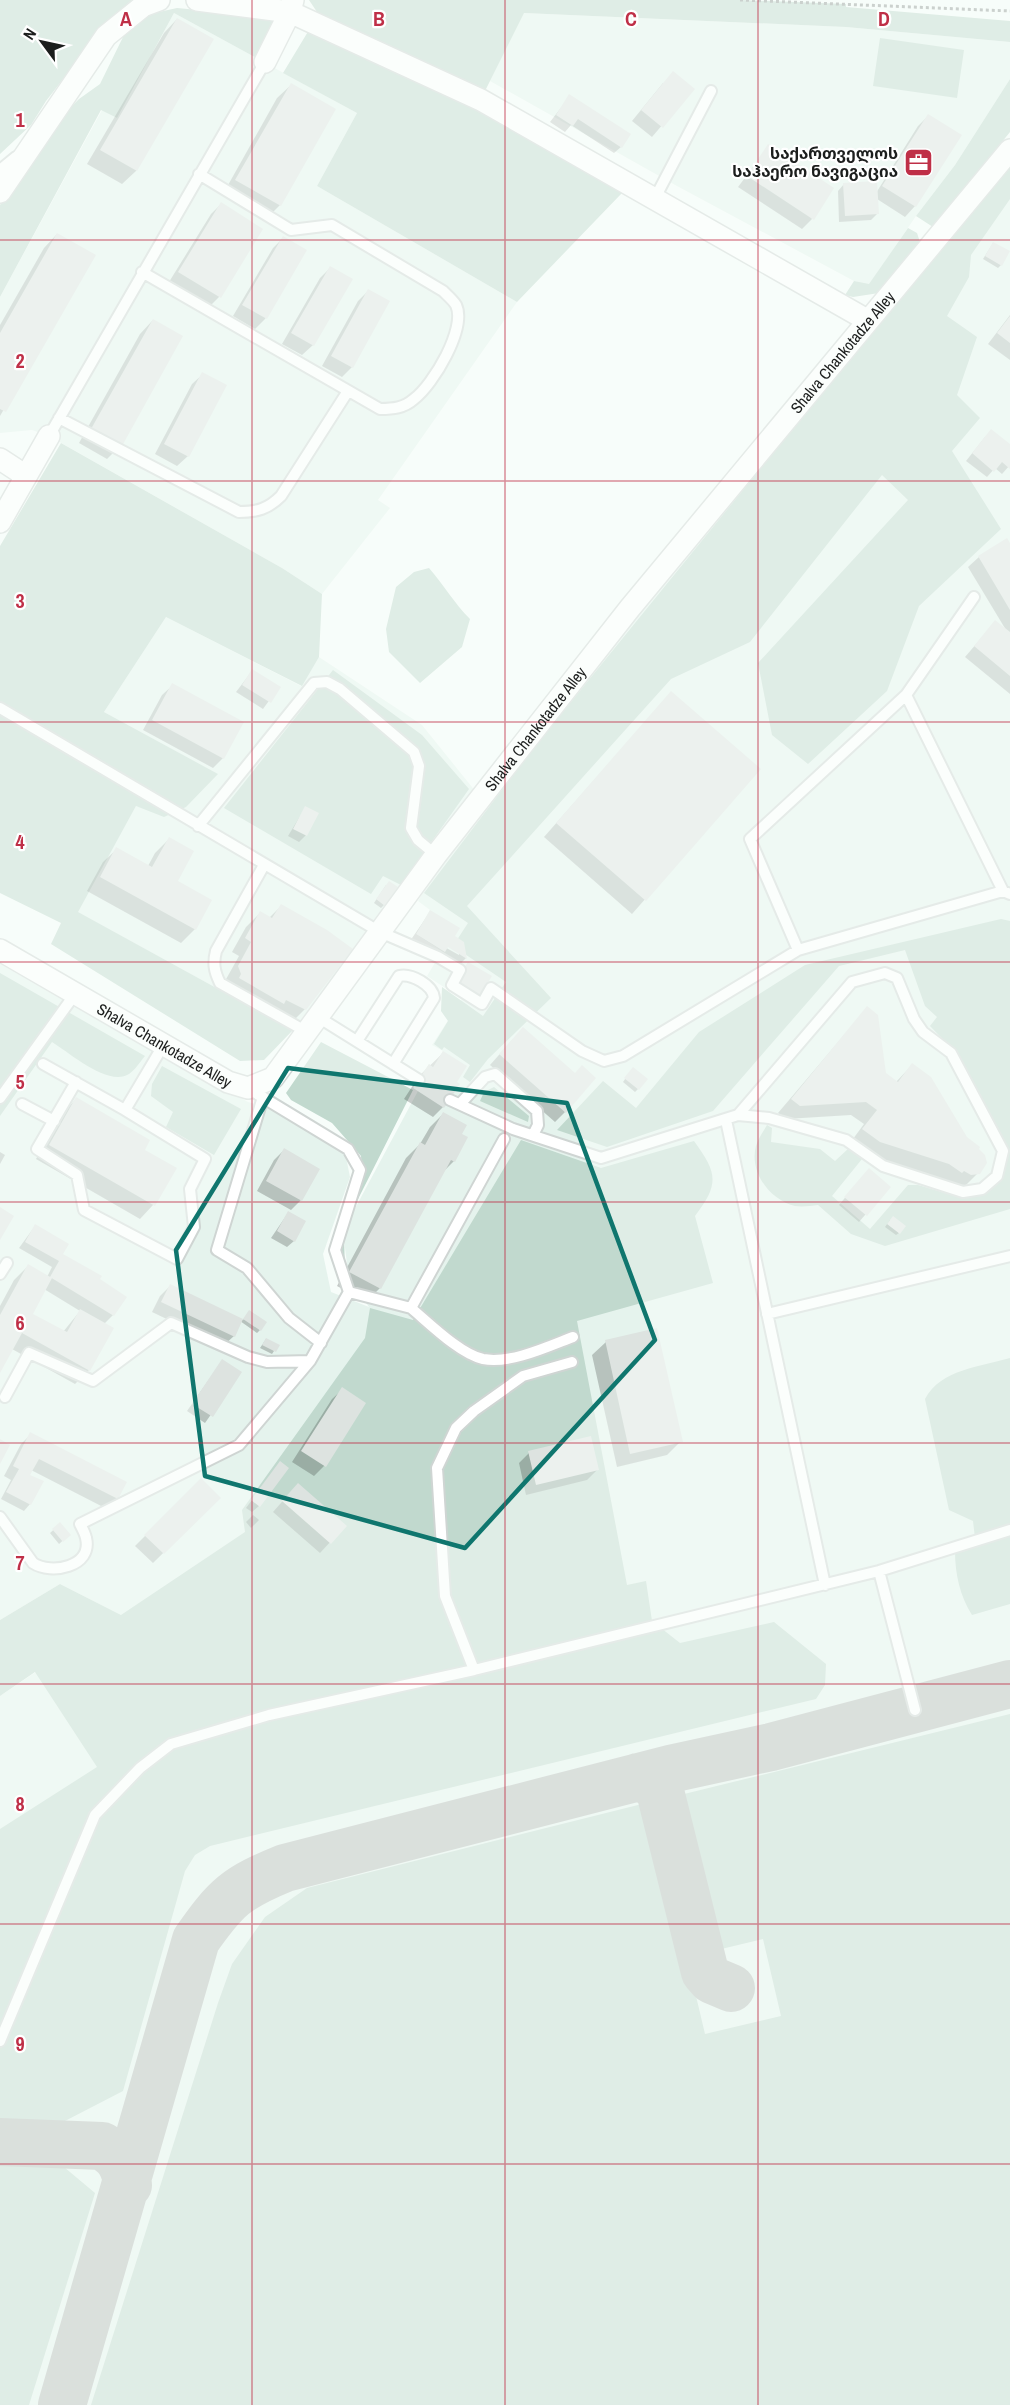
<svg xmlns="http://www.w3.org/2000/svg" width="1010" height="2405" viewBox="0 0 1010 2405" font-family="'Archivo Narrow','Noto Sans Georgian',sans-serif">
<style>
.built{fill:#e5f3ed}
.green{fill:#c1d9ce}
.shadow{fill:#0003;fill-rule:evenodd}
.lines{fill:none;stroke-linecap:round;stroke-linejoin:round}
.taxiway{stroke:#b7bcb9;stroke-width:48}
.building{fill:#dde3e0}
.lane-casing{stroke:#cfd5d3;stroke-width:14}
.street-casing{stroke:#cfd5d3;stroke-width:24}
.path{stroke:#969b99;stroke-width:3;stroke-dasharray:3 3;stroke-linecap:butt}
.lane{stroke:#fff;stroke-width:10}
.street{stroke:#fff;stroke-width:21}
.marked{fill:none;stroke:#0f766e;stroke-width:4.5;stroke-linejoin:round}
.grid{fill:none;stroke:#bf2f47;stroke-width:1.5;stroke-opacity:0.55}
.labels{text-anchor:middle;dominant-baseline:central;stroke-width:4.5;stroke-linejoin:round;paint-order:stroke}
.poi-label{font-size:16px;font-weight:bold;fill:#1c1e1d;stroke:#fff;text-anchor:end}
.street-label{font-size:16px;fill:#1c1e1d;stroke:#fff}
.grid-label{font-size:20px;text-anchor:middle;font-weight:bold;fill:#bf2f47;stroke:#fff;stroke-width:4.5;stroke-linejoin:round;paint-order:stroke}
</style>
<rect width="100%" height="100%" fill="#f7fdfa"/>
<path class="built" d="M174 13 357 113 317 186 517 302 378 500 390 508 322 594 282 568 49 436 32 430 0 433V297L102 110 117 118Z
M523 13 846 27 1010 42V79L955 165 916 216 869 285 854 281 677 186 490 81Z
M1010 175V2405H0V1696L121 1615 60 1584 0 1620V962L248 1102 276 1110 345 1152 350 1177 323 1254 331 1292 369 1307 349 1281 344 1239 352 1214 418 1091 413 1088 429 1064 433 1067 443 1051 432 1045 462 999 427 976 442 951 416 934 430 910 418 901 423 892 419 887 793 415Z
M166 617 301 686 319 657 422 725 476 792 293 1030 77 912 136 806 153 811 217 774 104 712Z"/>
<path class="green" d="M0 0H132L109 20 46 101 31 125 0 154Z
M309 0H740L846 4V7L1010 21V42L846 27 524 13 483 95 323 21Z
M177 8 273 17 278 22 260 60 174 13 117 118 101 110 0 297V205L54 124 79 99 100 84 124 35 150 14Z
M309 30 474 104 622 193 517 302 317 186 357 113 283 73Z
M880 38 964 50 957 98 873 86Z
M1010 79V132L933 227 916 216 955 165Z
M1010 167V199L971 255 969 277 947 316 977 337 957 395 980 418 952 451 1001 529 919 606 887 691 808 764 772 735 758 663 908 500 882 475 750 642 671 679 467 906 551 998 488 1059 470 1082 463 1077 470 1065 444 1047 442 1050 434 1044 448 1021 441 1011 442 987 483 1016 506 982 453 946 468 923 424 893 536 745 985 192Z
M908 228 917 233 921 245 879 293 853 297 845 295 854 281 869 284Z
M61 443 282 568 322 594 319 657 302 686 166 617 104 712 218 774 186 807 164 817 136 806 78 912 293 1030 264 1060 240 1061 51 944 61 923 0 893V546Z
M429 568C444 585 454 603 470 619L462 647 420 683 389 652 386 629 396 587 414 572Z
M333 670 422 735 469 789 401 885 383 876 371 894 224 808Z
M1001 919 1010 921V1209L885 1246 851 1234 818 1205C811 1206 802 1207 795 1206 769 1200 749 1171 756 1146 758 1139 763 1132 767 1125L772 1128 771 1142 820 1149 835 1161 849 1148 862 1159 832 1196 870 1229 908 1185H918L959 1197 980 1194 999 1176 1003 1151 958 1055 930 1026 937 1017 925 1006 905 950 839 966 713 1111 607 1147 557 1130 603 1081 636 1108 699 1032 805 965Z
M0 973 145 1056C140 1062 135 1070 129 1074 108 1087 70 1053 52 1042L0 1116Z
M321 1042 413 1090 354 1207 344 1236 345 1272 338 1254 362 1172 361 1156 332 1123 291 1100 286 1093Z
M162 1066 241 1109 214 1155 166 1127 173 1112 151 1096 152 1084Z
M494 1087 529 1116 528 1122 480 1101 484 1092Z
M521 1140 601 1168 694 1141C717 1173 720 1183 695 1216L713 1283 577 1321 627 1585 646 1581 652 1621 680 1643 774 1622 826 1664 825 1685 816 1699 210 1846 195 1855 185 1871 123 2091 63 2122 0 2120V1829L97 1767 35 1672 0 1696V1620L60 1584 121 1615 245 1532 242 1510 365 1338 370 1308 413 1320Z
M1010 1358V1604L972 1615C960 1596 955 1574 955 1551L975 1538 973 1521 949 1510 925 1399C941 1369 980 1367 1010 1358Z
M1010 1714V2405H91L218 2003 232 1964 265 1917 307 1888 650 1802 705 2034 781 2016 763 1939 713 1951 676 1796Z
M0 2161 58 2162 95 2193 29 2405H0Z"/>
<path class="shadow" d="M177 19 212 40 136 171 122 184 87 164 164 33Z
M663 83 693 89 652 137 632 121Z
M291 85 280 205 266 219 223 194 277 98Z
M570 96 621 147 614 153 571 125 565 132 550 122Z
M928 116 960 136 915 206 905 217 877 199V214L871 220 839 222 838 191 844 184 876 193 918 126Z
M769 146 812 219 802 229 738 187Z
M221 204 261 229 219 297 209 307 169 282 211 214Z
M57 234 94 255 0 416V325L44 248Z
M283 238 305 251 265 319 255 329 233 316 273 248Z
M993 243 1001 265 998 268 983 259Z
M330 268 351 280 313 345 302 355 282 344 320 278Z
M368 291 352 367 342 377 322 366 358 301Z
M1010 315V360L988 344Z
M153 320 121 445 107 459 79 443 140 334Z
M203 374 188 456 177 466 155 454 192 384Z
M985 437 1010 446V465L1002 474 995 468 987 477 966 461Z
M1010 546V694L965 657 995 622 1006 630 968 567 979 557Z
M252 671 279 687 263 709 236 692Z
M173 685 223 758 213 768 143 730 162 695Z
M671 693 759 770 632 914 544 837Z
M305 808 306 835 299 842 288 836Z
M169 839 176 882 195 929 181 943 87 891 103 862 117 849 148 866 155 853Z
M386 885 384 905 381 908 374 903Z
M281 906 305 1009 291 1023 225 981 239 956 232 952 246 927 260 913 269 918Z
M430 912 453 937 466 958 460 964 410 941ZM442 942 459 952V955L441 945Z
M468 963 479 994 473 1001 451 988Z
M867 1008 884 1074 896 1082 912 1065 984 1167 964 1187 947 1186 935 1177 866 1155 850 1143 864 1124 851 1115 786 1119 778 1113Z
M513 1039 565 1112 555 1122 490 1065Z
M443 1053V1107L433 1117 404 1099 419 1076Z
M630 1072 638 1089 635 1092 623 1082Z
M76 1099 143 1150 175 1168 153 1205 140 1219 36 1159 63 1113Z
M443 1114 460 1134 454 1161 442 1173 380 1288 366 1302 337 1286 406 1158 420 1144 430 1127Z
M284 1150 301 1200 291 1210 257 1191 274 1160Z
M0 1152 5 1155 0 1164Z
M863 1176 889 1187 859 1222 839 1205Z
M288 1213 294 1241 287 1247 271 1238Z
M890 1220 899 1233 896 1235 885 1227Z
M35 1226 61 1255 98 1279 113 1315 104 1324 89 1370 75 1384 12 1349 0 1370V1306L14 1280 28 1266 47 1277 52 1267 19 1248ZM44 1289 80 1311 63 1332 31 1314Z
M170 1286 243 1320 247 1315 260 1330 257 1333 240 1321 234 1336 223 1346 152 1312 160 1296Z
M266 1339 274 1351 272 1354 260 1348Z
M606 1342 681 1441 667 1455 617 1467 592 1355Z
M222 1361 240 1373 205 1423 187 1411Z
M343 1389 324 1466 314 1476 292 1462 332 1399Z
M31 1434 125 1483 117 1498 107 1509 31 1470 28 1475 30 1504 24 1511 1 1499 11 1480 4 1476 21 1444Z
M529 1453 597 1470 587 1480 526 1495 519 1463Z
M274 1470 259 1506 252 1512 246 1508Z
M201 1480 219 1498 153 1563 135 1546Z
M288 1495 345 1526 320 1553 273 1512Z
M253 1515 259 1520 251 1528 246 1522Z
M60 1524 69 1535 59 1544 50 1533Z"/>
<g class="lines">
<path class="taxiway" d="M638 1777 651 1782 660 1791 705 1972 712 1980 731 1988
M0 2142 102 2146C120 2156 124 2166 128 2185
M62 2405 196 1940C226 1897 236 1888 285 1868L670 1769 771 1747 1010 1684"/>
</g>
<path class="building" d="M177 18 214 39 137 171 100 150Z
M673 71 695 89 663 128 641 110Z
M291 83 336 109 281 206 235 180Z
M569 94 631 134 622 148 578 119 573 126 556 115Z
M928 114 962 135 916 207 882 186Z
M768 144 834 188 814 220 747 176Z
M877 181 879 214 845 216 843 183Z
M221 202 263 229 221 298 178 272Z
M57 233 96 255 6 412 0 409V333Z
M283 236 307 250 267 319 242 305Z
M993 242 1010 251 1002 266 985 256Z
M330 266 353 279 314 346 291 333Z
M368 289 390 301 353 368 331 356Z
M1010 316V343L997 333Z
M153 319 183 336 122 446 91 429Z
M202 372 227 385 189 457 164 444Z
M991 429 1010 444V469L1002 462 994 472 972 453Z
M1007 538 1010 543V610L978 556Z
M995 620 1010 632V676L974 646Z
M252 669 281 687 271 703 242 685Z
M172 683 244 722 224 759 152 720Z
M671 691 761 769 646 901 556 823Z
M305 806 319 813 307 836 293 829Z
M169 837 194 851 178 881 212 900 196 930 100 877 116 847 152 867Z
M389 881 398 887 385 906 376 899Z
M281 904 327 930 353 949 306 1010 286 1000 284 1004 239 978 241 974 238 966 251 942 245 938 260 911 272 918Z
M430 910 460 928 455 936 464 942 467 959 448 947 445 952 416 934Z
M468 962 492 976 480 995 457 981Z
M867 1006 878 1015 886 1073 898 1082 912 1063 931 1077 967 1137 980 1147 979 1149 985 1155 987 1163 980 1174 971 1175 964 1171 962 1173 949 1164 880 1142 862 1129 877 1110 866 1102 800 1106 791 1099Z
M523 1027 575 1073 582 1065 596 1078 566 1113 499 1054Z
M443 1051 467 1066 457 1082 460 1084 444 1108 413 1088 429 1064 433 1067Z
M633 1067 648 1079 639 1090 624 1078Z
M76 1097 150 1140 145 1150 177 1168 155 1206 49 1145Z
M443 1112 467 1125 462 1134 468 1137 455 1162 451 1160 381 1289 349 1272 420 1142 425 1145Z
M284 1148 320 1169 302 1201 266 1181Z
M869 1168 891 1187 867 1216 844 1197Z
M0 1207 14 1216 0 1240Z
M288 1211 306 1221 295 1242 277 1231Z
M893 1216 906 1226 900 1234 887 1224Z
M35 1224 69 1244 63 1254 102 1276 100 1279 127 1297 114 1316 50 1277 59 1261 25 1242Z
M28 1264 52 1278 33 1314 67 1332 80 1309 114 1328 90 1371 22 1333 0 1373V1315Z
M170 1284 243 1319 235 1337 161 1302Z
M249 1310 267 1322 261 1331 243 1319Z
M657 1328 683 1442 630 1454 605 1340Z
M266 1338 280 1345 276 1352 262 1345Z
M222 1359 242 1372 213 1417 192 1404Z
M342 1387 366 1403 326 1467 301 1451Z
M30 1432 127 1482 118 1499 39 1459 30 1475 44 1481 31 1505 6 1492 19 1469 13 1466Z
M591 1436 599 1470 536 1485 528 1451Z
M0 1439 10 1445 0 1464Z
M280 1461 289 1468 260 1507 251 1500Z
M201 1478 221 1498 164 1554 144 1535Z
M298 1483 347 1526 331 1544 282 1501Z
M60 1522 71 1535 63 1542 52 1529Z"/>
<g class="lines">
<defs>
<path id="lane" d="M0 170 16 157
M654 200 711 91
M142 272 380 409C393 409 404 408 414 399 433 385 467 328 456 305 453 300 447 295 443 291L332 225 291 230 199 174
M59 418 239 512C257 512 268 509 281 496L348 391
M49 436 265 62
M906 695 974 597
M0 708 380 932 438 957 460 970 452 985 482 1004 491 988 582 1051 604 1061 623 1056 798 950 1003 891 1010 894
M198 826 314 683 327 682 340 689 414 752 419 766 411 828 418 840 436 855
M264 865 216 951C213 963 214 971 220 983L307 1032
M798 950 750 839 906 695 1003 891
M318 1017 419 1080
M357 1041 399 976C411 973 433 985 434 998L393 1064
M43 1064 125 1110
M76 1082 37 1149 77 1175 84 1210 177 1259 194 1227 190 1189 205 1159 125 1110 164 1044
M263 1097 217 1250 247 1268 289 1318 321 1343
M0 1098 75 994
M450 1100 513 1129 601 1158 738 1115 852 982 885 973 897 978 914 1019 923 1032 951 1053 1003 1151 997 1176 982 1189 963 1192 883 1166 846 1140 769 1118 738 1115
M22 1104 54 1121
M460 1104 485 1077 495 1074 537 1111 538 1125 533 1135
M726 1120 825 1585
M0 1274 7 1263
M349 1292 411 1308 504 1139
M411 1308C429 1323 460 1354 483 1359 511 1364 547 1347 573 1337
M767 1314 1010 1256
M5 1397 29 1353 93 1381 171 1323 248 1357 267 1362 310 1361
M0 1517 33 1563C51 1575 93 1567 86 1538 85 1533 82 1528 80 1524L239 1445 310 1361 349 1292 335 1250 360 1170 348 1149 249 1089
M879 1571 915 1710
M474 1670 445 1596 437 1468 456 1428 474 1411 523 1376 572 1362
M0 2041 95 1815 140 1768 171 1744 269 1715 474 1670 879 1571 1010 1530"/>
<g id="street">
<path d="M197 0 290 12 481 100 867 320"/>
<path d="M265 62 290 12 293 0"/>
<path d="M0 192 106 36 143 6 159 0"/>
<path d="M0 459 26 476"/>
<path d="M0 522 49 436"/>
<path id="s1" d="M0 950 228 1082 248 1088 273 1078 436 855 630 608 1010 150"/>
</g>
</defs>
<use href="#lane" class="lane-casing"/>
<use href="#street" class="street-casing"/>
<path class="path" d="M740 0 1010 11"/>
<use href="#lane" class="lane"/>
<use href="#street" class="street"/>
</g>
<path d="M0 0H1010V2405H0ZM288 1068 567 1103 655 1340 465 1548 205 1476 176 1250Z" fill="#f7fdfa" fill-opacity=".55" fill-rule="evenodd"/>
<path class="marked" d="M288 1068 567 1103 655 1340 465 1548 205 1476 176 1250Z"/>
<path class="grid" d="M252 0V2405M505 0V2405M758 0V2405M0 240H1010M0 481H1010M0 722H1010M0 962H1010M0 1202H1010M0 1443H1010M0 1684H1010M0 1924H1010M0 2164H1010"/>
<defs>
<symbol id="office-square" viewBox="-11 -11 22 22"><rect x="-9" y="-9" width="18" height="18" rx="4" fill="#bf2f47" stroke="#fff"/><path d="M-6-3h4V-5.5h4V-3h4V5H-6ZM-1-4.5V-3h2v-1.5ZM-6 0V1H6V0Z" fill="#fff"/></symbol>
</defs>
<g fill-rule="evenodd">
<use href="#office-square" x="902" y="146" width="33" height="33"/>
</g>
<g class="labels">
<g class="poi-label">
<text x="898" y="153">საქართველოს<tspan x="898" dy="18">საჰაერო ნავიგაცია</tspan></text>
</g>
<g class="street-label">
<text stroke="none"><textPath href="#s1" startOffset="1234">Shalva Chankotadze Alley</textPath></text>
<text stroke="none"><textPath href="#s1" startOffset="748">Shalva Chankotadze Alley</textPath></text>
<text stroke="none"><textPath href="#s1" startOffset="190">Shalva Chankotadze Alley</textPath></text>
</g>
</g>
<g class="grid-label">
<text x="126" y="26">A</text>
<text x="379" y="26">B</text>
<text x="631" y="26">C</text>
<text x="884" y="26">D</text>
<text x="20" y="127">1</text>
<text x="20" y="368">2</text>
<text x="20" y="608">3</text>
<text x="20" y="849">4</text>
<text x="20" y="1089">5</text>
<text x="20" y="1330">6</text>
<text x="20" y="1570">7</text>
<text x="20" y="1811">8</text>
<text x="20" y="2051">9</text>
</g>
<g transform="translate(42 42) rotate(303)" stroke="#ffffff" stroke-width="4.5" paint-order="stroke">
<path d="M0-4.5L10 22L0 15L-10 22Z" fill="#1c1e1d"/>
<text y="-9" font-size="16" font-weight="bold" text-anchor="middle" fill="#1c1e1d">N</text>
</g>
</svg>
